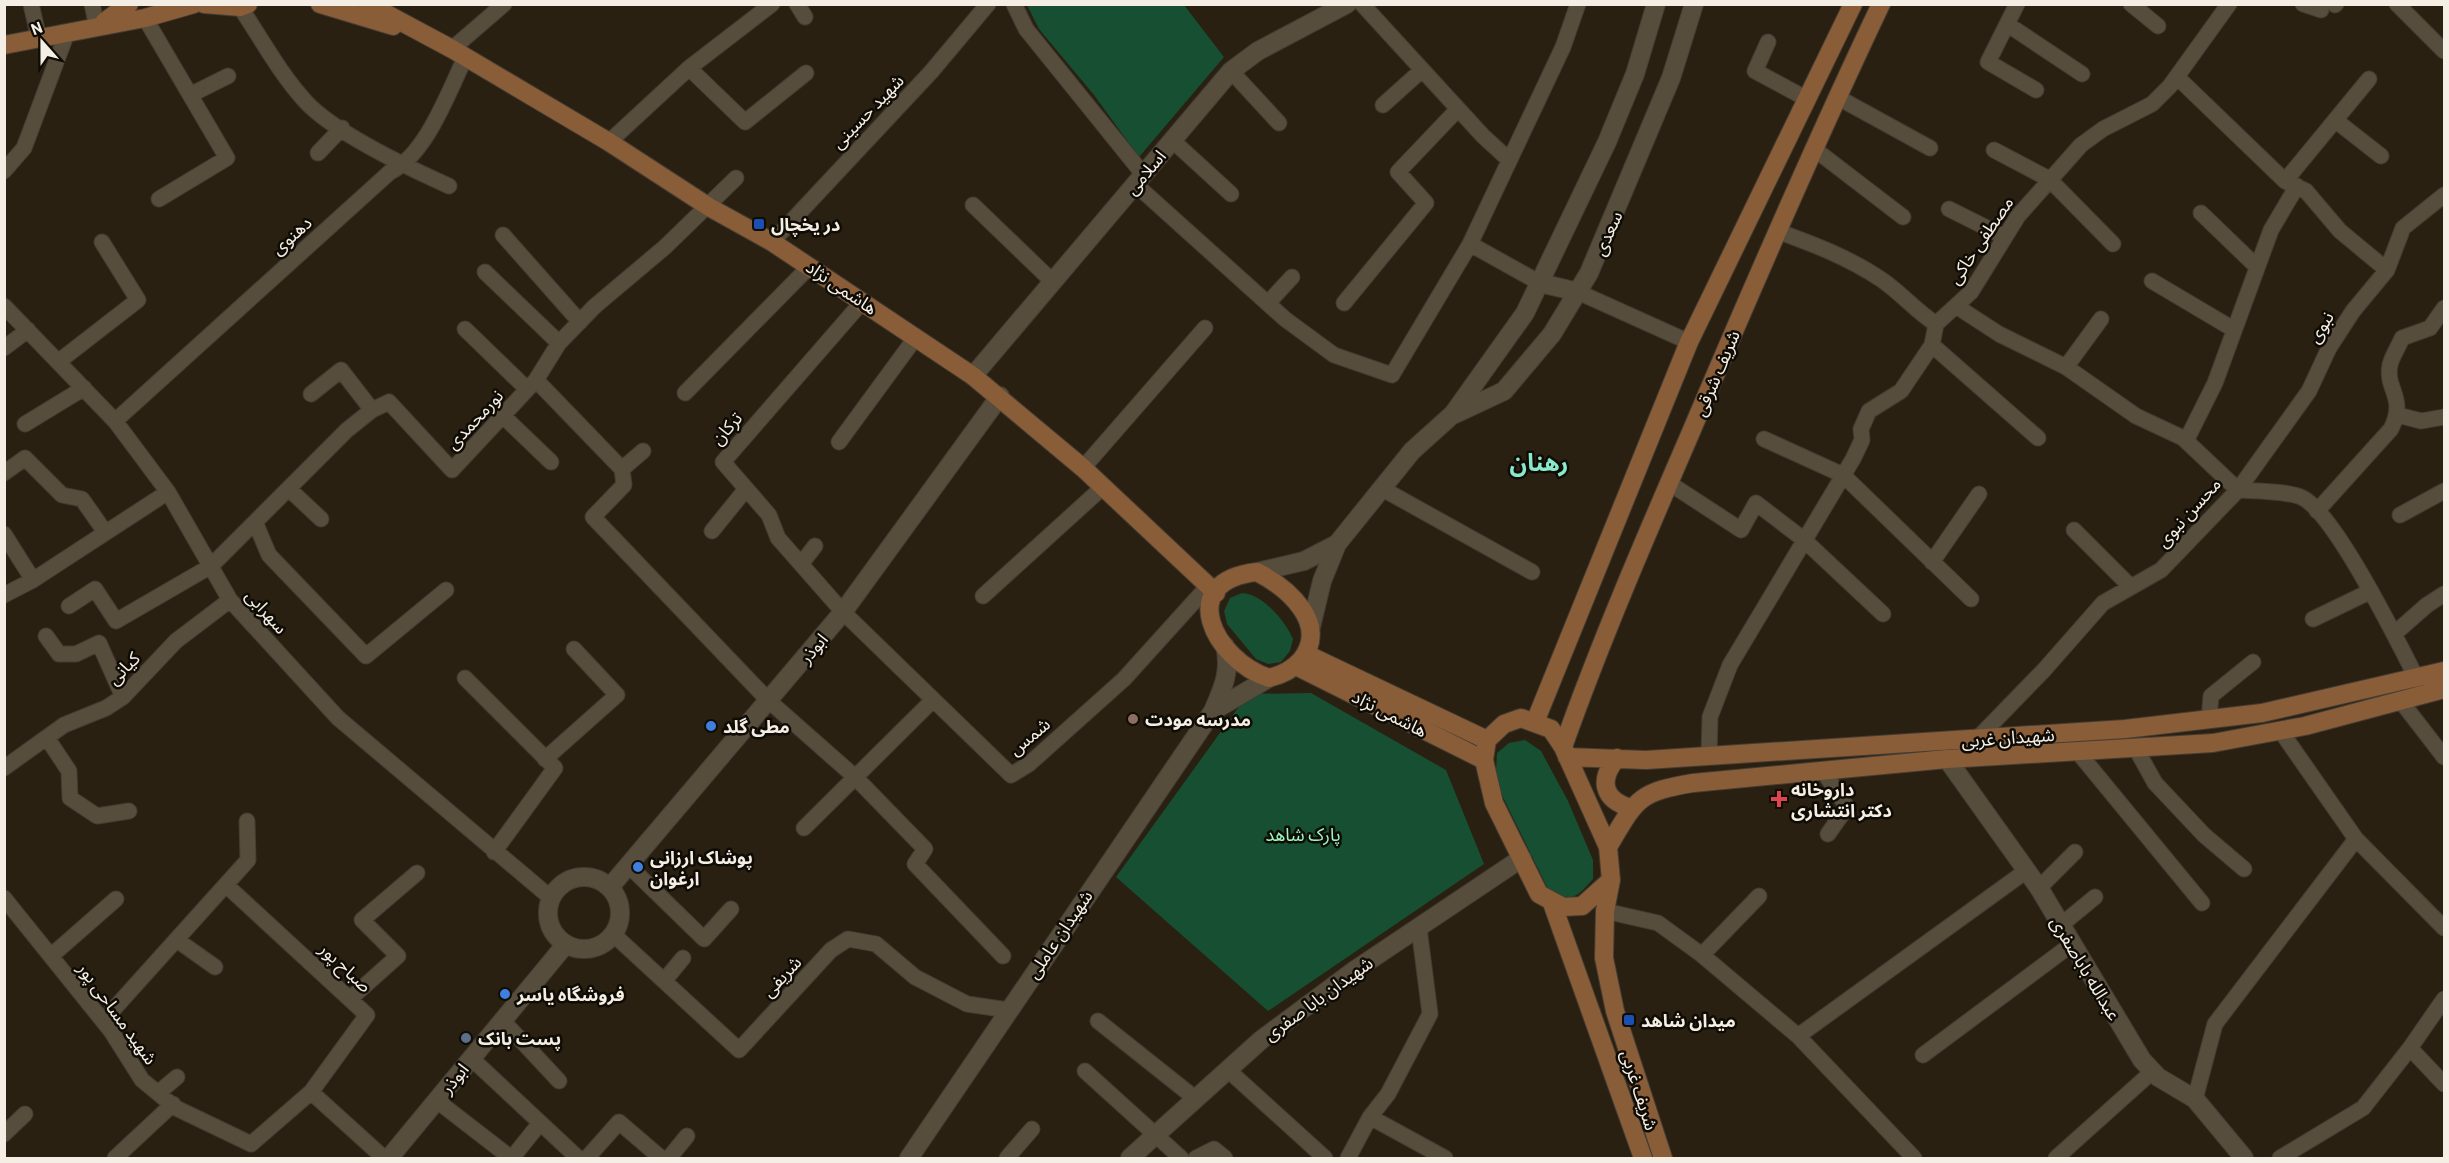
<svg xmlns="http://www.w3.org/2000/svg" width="2449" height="1163" viewBox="0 0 2449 1163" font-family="Barlow,'Noto Sans Arabic',sans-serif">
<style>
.green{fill:#164f32}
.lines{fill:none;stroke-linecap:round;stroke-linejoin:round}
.minor-casing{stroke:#443c33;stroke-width:17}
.tertiary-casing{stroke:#443c33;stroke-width:20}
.secondary-casing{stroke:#443c33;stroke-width:20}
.minor{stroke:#564d3d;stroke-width:15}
.tertiary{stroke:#564d3d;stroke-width:18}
.secondary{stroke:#885d38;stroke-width:18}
.transit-dot{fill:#1a4fb4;stroke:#0f0b05;stroke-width:2}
.education-dot{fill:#8d6e63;stroke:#0f0b05;stroke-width:2}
.shop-dot{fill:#3f7fe0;stroke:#0f0b05;stroke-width:2}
.health-dot{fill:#e0444e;stroke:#0f0b05;stroke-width:2}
.service-dot{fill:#5c6f8a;stroke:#0f0b05;stroke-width:2}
.labels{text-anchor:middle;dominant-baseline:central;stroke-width:5;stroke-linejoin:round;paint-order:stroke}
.street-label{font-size:18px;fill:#f4eee5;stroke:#0f0b05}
.poi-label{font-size:18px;font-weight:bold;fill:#f4eee5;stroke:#0f0b05;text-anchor:start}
.park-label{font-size:18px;fill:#9af9c1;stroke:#0f0b05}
.district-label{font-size:24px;font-weight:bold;fill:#8ae9cc;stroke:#0f0b05}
</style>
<rect width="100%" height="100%" fill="#292012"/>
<path class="green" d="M1027 5H1184L1224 57 1139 157 1094 95 1039 29Z
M1242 593C1263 594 1285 621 1293 639L1290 651 1281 662 1268 664 1256 659 1227 624 1224 611 1230 598Z
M1311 693 1446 770 1484 864 1268 1011 1116 877 1248 694Z
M1525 740 1541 751 1568 801 1593 860V879C1576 898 1572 903 1549 891L1500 791 1496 772 1497 753 1509 743Z"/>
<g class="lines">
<defs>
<path id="minor" d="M31 4 39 39
M92 4 97 27
M797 4 805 17
M1014 4 1026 29 1143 174
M1362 4 1483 136 1508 159
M2017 4 1988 62 2036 90
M2131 4 2158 26
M2303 4 2321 10
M2397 4 2444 51
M2335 5 2336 4
M240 7C261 38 280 74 306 102 335 133 409 168 449 186
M145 18 227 158 159 199
M2007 24 2082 74
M1768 42 1755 71 1807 99
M452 49 504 4
M689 68 745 122 806 73
M1231 71 1279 123
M2177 77 2285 181 2306 191 2340 231 2387 270
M190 95 228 76
M1837 97 1930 148
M1383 105 1422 70
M2335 120 2381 156
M1172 140 1231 194
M609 142 689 68 772 4
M1813 148 1903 217
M1994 150 2049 179 2113 244
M318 153 342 128
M4 171 24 148 67 33
M2285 181 2369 79
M1135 184 1285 319 1334 355 1392 375 1470 244 1563 47 1578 4
M973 205 1053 282
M1949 209 2005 237
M2201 213 2257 267
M1777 231C1813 244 1850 258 1882 280 1901 293 1916 311 1936 324
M503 235 580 322
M772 242 931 72 988 4
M1470 244 1540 283
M485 272 559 343
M2152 281 2233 329
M1578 292 1689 342
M863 301 723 462 769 515 778 538 843 612 1011 775 1029 764 1124 679 1209 585
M1268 303 1292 277
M1344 303 1426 203 1398 172 1458 109
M4 306 115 421 168 492 230 600 338 718 551 898
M1956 306 1999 334 2066 367 2136 416 2183 438 2238 490 2161 570 2103 603 2044 670 1977 739
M465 329 527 389
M1932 345 2038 438
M4 348 28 330
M58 362 138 300 102 242
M2066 367 2101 319
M536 380 622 469 624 485 593 517 769 701 855 777 925 849 915 864 1003 956
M685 393 810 266
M311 394 341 370 372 410
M2398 415 2421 421 2444 417
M504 417 551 462
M115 421 390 172C426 155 448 93 465 58
M25 424 84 388
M1764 439 1843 475 1971 599
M2186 441 2215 383 2271 230 2297 186
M839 442 916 337
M1083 468 1205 328
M622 469 643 451
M4 473 25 458 62 495 82 499 105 532
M1669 483 1741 530 1756 503 1803 539 1883 614
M1381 488 1532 572
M289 489 321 519
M2238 490 2309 391 2329 348 2353 311 2387 270 2403 228 2444 195
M2238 490C2254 491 2290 491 2303 498 2336 516 2397 640 2416 677
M2317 511 2391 429C2407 397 2385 390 2390 365 2392 356 2399 346 2402 338L2430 328 2444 308
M2400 515 2444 491
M255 522 269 555 366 656 446 590
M2074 530 2130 586
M712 531 746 489
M4 534 33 580
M1932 562 1979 494
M801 564 815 546
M4 595 33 580 168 492
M983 596 1103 487
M69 606 95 589 116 621 211 566 347 430 372 410 389 402 452 470 536 380 559 343 595 306 665 247 736 178
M2313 619 2371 591
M2394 634 2427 605 2444 594
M46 636 59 654H76L99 643 123 697
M465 678 555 768 494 852
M2400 700 2444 757
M2209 720 2211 696 2253 662
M2280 730 2356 839 2444 928
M47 738 69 771 70 798 97 816 129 811
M2135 747 2155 783 2204 835 2244 869
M2077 751 2202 903
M1709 756 1710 717 1730 665 1853 459 1862 440 1861 429 1869 411 1901 391 1932 345 1936 324 1971 292 2018 216 2081 145 2103 129 2152 104 2170 86 2229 4
M545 759 617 695 574 649
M4 768 64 725 106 708 123 697 176 641 230 600
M1823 771 1847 807 1828 834
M804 828 933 700
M628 865 704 939 731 909
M2039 888 2075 852
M4 898 111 1031 142 1080 176 1108 251 1144 311 1092 367 1015 226 885
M1605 911 1658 923 1702 955 1798 1036 1914 1158
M2061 925 2095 897
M613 934 739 1050 831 950 848 939 876 944 915 977 967 1004 1008 1010
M177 940 215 967
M1702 955 1759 896
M51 956 116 899
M664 981 683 958
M351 998 398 956 362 920 417 873
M502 1020 559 1081
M103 1021 248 860 247 821
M1098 1021 1196 1099
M1798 1036 2026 871
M2410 1048 2444 1084
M1923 1055 2072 944
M471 1058 578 1158
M1228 1070 1325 1158
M1085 1071 1181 1158
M311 1092 384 1158
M158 1093 177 1077
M2195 1099 2215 1024 2356 839
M436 1100 511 1158
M1370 1117 1445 1158
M4 1134 25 1114
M115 1158 173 1104
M512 1158 540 1123
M587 1158 619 1122 661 1158
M669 1158 687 1136
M1007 1158 1032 1129
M1196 1158 1214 1149 1225 1158
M1348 1158 1370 1117 1388 1094 1430 1014 1419 928
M2056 1158 2153 1071
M2280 1158 2363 1108 2410 1048 2444 999"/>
<path id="tertiary" d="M1540 283 1578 292
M973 376 1231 71 1258 51 1347 4
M1455 414 1504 391 1552 334 1589 273 1671 78 1694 4
M1257 572 1304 561 1337 544
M1311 627 1322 581 1337 544 1412 451 1453 414 1525 313 1607 142 1635 74 1656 4
M1213 711 1269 678
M1947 759 2039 888 2142 1060 2158 1077 2195 1099 2244 1158
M548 913a36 36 0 1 1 72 0a36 36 0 1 1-72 0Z
M610 887 843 612 1000 396
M389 1158 566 944
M909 1158 1213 711C1223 688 1231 671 1225 646
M1130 1158 1261 1040 1355 970 1522 858"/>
<path id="secondary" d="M204 4 240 7 248 4
M320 4 393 26
M368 4 452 49 609 142 709 207 772 242 973 376 1083 468 1216 593
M104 22 129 4
M4 45 145 18 194 4
M1257 572C1288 588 1330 624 1301 660 1292 670 1282 675 1269 678 1214 660 1174 581 1257 572Z
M1306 654 1487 740
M1296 666 1484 760
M1535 722 1689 342 1853 4
M1563 747C1601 640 1646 536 1691 432 1752 288 1814 145 1881 4
M1567 757 1646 760 2125 729 2262 713 2444 671
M1617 758C1598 780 1603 800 1631 808
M1608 847C1636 800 1637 792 1693 783L1947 759 2213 743 2305 726 2444 689
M1611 880 1582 906 1563 907 1539 894 1494 803 1484 760 1487 740 1504 724 1521 718 1551 729 1563 747 1608 847 1611 880 1605 911 1604 958 1615 1011 1663 1158
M1552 903 1643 1158"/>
</defs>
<use href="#minor" class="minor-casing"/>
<use href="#tertiary" class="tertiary-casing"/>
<use href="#secondary" class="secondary-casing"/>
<use href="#minor" class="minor"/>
<use href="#tertiary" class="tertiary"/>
<use href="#secondary" class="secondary"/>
</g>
<g class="transit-dot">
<rect x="753" y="218" width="12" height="12" rx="3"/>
<rect x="1623" y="1014" width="12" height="12" rx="3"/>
</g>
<circle class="education-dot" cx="1133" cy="719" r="6"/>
<g class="shop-dot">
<circle cx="711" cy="726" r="6"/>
<circle cx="638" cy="867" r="6"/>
<circle cx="505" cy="994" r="6"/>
</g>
<path class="health-dot" d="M1776 790h6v6h6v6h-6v6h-6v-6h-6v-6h6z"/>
<circle class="service-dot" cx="466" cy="1038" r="6"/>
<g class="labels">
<g class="street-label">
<text transform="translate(867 111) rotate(-46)">شهید حسینی</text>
<text transform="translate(1145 172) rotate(-50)">اسلامی</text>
<text transform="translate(1607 233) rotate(-66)">سعدی</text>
<text transform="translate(291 235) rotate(-42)">دهنوی</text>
<text transform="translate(1980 240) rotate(-56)">مصطفی خاکی</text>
<text transform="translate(842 287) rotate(34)">هاشمی نژاد</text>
<text transform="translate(2320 327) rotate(-59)">نبوی</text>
<text transform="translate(1716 373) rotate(-67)">شریف شرقی</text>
<text transform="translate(474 419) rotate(-47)">نورمحمدی</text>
<text transform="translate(726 428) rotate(-49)">ترکان</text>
<text transform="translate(2188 512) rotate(-48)">محسن نبوی</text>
<text transform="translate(267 611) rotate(48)">سهرابی</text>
<text transform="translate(813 648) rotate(-50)">ابوذر</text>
<text transform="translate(123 668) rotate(-46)">کیانی</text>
<text transform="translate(1390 713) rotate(27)">هاشمی نژاد</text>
<text transform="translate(1029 736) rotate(-40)">شمس</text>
<text transform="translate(2008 737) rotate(-4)">شهیدان غربی</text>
<text transform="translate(1059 934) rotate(-56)">شهیدان عاملی</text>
<text transform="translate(346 967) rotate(43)">صباح پور</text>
<text transform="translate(2086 968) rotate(59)">عبدالله باباصفری</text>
<text transform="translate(781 976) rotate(-47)">شریفی</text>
<text transform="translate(1318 998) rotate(-36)">شهیدان بابا صفری</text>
<text transform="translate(118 1013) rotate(54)">شهید مساحی پور</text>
<text transform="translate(454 1078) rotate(-51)">ابوذر</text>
<text transform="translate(1640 1090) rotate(72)">شریف غربی</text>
</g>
<g class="poi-label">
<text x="771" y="224">در یخچال</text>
<text x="1145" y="719">مدرسه مودت</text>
<text x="723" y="726">مطی گلد</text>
<text x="1791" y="789">داروخانه<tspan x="1791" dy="21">دکتر انتشاری</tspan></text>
<text x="650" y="857">پوشاک ارزانی<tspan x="650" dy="21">ارغوان</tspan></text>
<text x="517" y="994">فروشگاه یاسر</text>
<text x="1641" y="1020">میدان شاهد</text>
<text x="478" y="1038">پست بانک</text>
</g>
<g class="park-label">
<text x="1303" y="834">پارک شاهد</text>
</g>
<g class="district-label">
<text x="1539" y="461">رهنان</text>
</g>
</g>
<rect width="2449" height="1163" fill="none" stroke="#f4eee5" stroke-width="12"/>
<g transform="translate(42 42) rotate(339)" stroke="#0f0b05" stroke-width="4.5" paint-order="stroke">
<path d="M0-4.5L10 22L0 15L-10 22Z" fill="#f4eee5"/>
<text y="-9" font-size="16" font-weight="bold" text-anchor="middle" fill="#f4eee5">N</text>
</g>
</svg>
